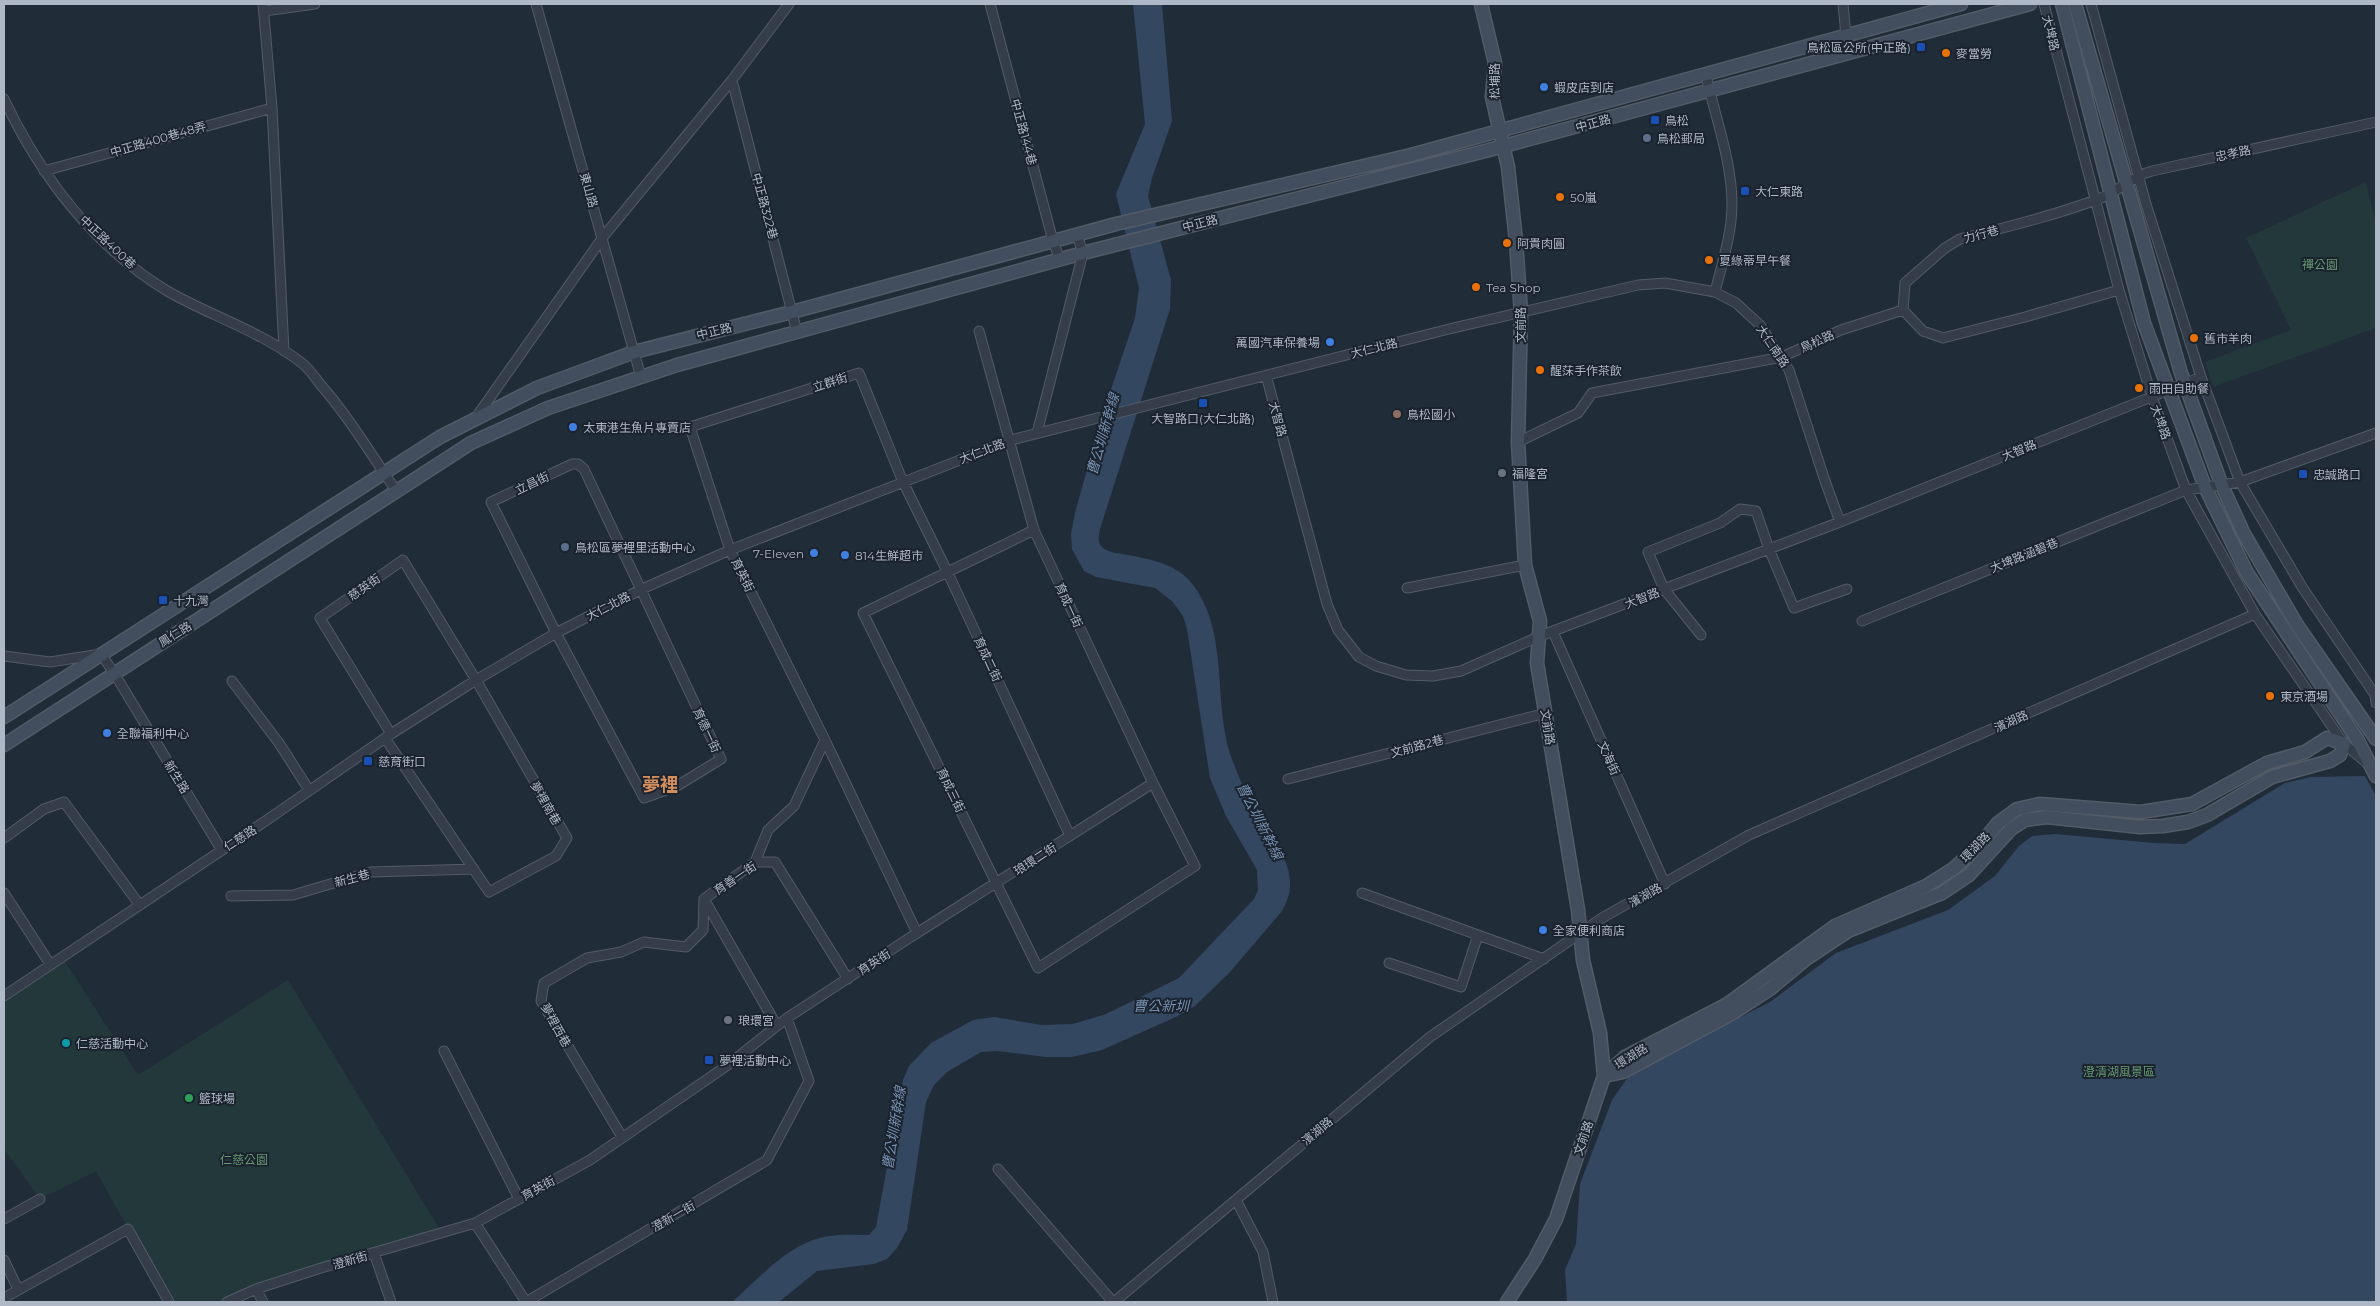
<svg xmlns="http://www.w3.org/2000/svg" width="2380" height="1306" viewBox="0 0 2380 1306" font-family="Montserrat,'Noto Sans TC',sans-serif">
<style>
.green{fill:#23383a}
.water{fill:#344761}
.lines{fill:none;stroke-linecap:round;stroke-linejoin:round}
.street-casing{stroke:#525b67;stroke-width:11}
.secondary-casing{stroke:#525b67;stroke-width:15}
.street{stroke:#353d4a;stroke-width:9}
.secondary{stroke:#424d5d;stroke-width:12}
.transit-dot{fill:#1a4fb4;stroke:#1a232e;stroke-width:2}
.food-dot{fill:#e8710a;stroke:#1a232e;stroke-width:2}
.shop-dot{fill:#3f7fe0;stroke:#1a232e;stroke-width:2}
.service-dot{fill:#5c6f8a;stroke:#1a232e;stroke-width:2}
.education-dot{fill:#8d6e63;stroke:#1a232e;stroke-width:2}
.worship-dot{fill:#6b7280;stroke:#1a232e;stroke-width:2}
.culture-dot{fill:#0f9aa8;stroke:#1a232e;stroke-width:2}
.leisure-dot{fill:#2e9e5b;stroke:#1a232e;stroke-width:2}
.labels{text-anchor:middle;dominant-baseline:central;stroke-width:4;stroke-linejoin:round;paint-order:stroke}
.street-label{font-size:12px;fill:#afb8c6;stroke:#1a232e}
.poi-label{font-size:12px;fill:#afb8c6;stroke:#1a232e;text-anchor:start}
.park-label{font-size:12px;fill:#669771;stroke:#1a232e}
.water-label{font-size:14px;font-style:italic;fill:#768faf;stroke:#1a232e}
.district-label{font-size:18px;font-weight:bold;fill:#d58f5c;stroke:#1a232e}
</style>
<rect width="100%" height="100%" fill="#212c39"/>
<path class="green" d="M2366 182 2376 224V328L2213 387 2205 362 2291 330 2246 238Z
M62 957 138 1075 288 980 442 1233 227 1302H169L96 1171 40 1199 4 1149V996Z"/>
<path class="water" d="M1133 4H1162L1172 121 1152 178 1148 196 1171 280 1170 309 1100 529C1099 535 1097 542 1102 547 1107 552 1116 553 1123 554 1148 559 1178 563 1194 586 1230 637 1212 703 1232 759 1237 773 1243 787 1250 801 1263 825 1292 858 1290 886 1290 895 1286 903 1282 911L1230 972 1195 1006 1180 1015 1102 1050 1072 1057H1046L997 1051 981 1052 947 1072 934 1085 926 1102 907 1230 897 1248 887 1259 874 1264 817 1271 779 1302H732C761 1277 790 1241 830 1236 842 1234 856 1235 869 1235L876 1227 903 1080 909 1066 931 1043 973 1020 994 1017 1041 1025 1073 1024 1106 1014 1179 978 1254 899 1258 890 1257 870 1226 816 1210 778 1187 629 1183 616 1172 601 1155 588 1096 577 1084 571 1072 549 1071 534 1075 513 1101 419 1135 318 1139 288 1116 194 1145 124Z
M2365 776 2376 796V1302H1567L1565 1270 1576 1244 1580 1184 1612 1100 1631 1073 1770 1002 1836 953 1948 910 1995 876 2019 846 2032 836 2055 834 2154 843 2185 844 2285 783 2311 777Z"/>
<g class="lines">
<defs>
<path id="street" d="M263 4 272 108 284 351
M536 4 641 377
M990 4 1053 241 1060 260
M1843 4 1846 36
M2044 4 2119 290 2152 397 2186 490 2255 614 2344 744 2367 763
M2091 4 2146 204 2201 377 2240 482 2302 587 2367 683 2375 695 2376 703
M264 11 315 4
M1706 75C1715 117 1732 161 1732 204 1732 234 1722 263 1715 292
M732 80 797 332
M4 99C41 177 95 248 169 292 213 317 263 332 303 364 309 369 315 377 320 384 349 417 372 456 397 492
M44 171 272 108
M1903 310 1905 283 1945 248 1960 239C2007 227 2056 215 2101 198 2121 190 2132 176 2152 171L2376 122
M979 331 1034 530 1153 783 1195 866 1038 968 863 613 1034 530
M1266 375 1327 604 1338 630 1359 657 1376 666 1406 675 1433 676 1461 671 1540 636 1840 522 2201 377
M477 416 603 237 732 80 789 4
M1037 433 1083 253 1077 235
M1518 442 1578 413 1592 393 1782 357 1841 330 1903 310 1923 331 1943 338 2025 317 2119 290
M572 464H578L584 469 721 759 677 786 644 798 556 633 491 502Z
M1407 588 1525 565
M1862 621 2186 490 2240 482 2376 433
M1553 632 1665 884
M1701 635 1664 589 1648 552 1720 523 1740 509 1756 511 1769 549 1794 608 1847 589
M4 656 50 662 101 654 114 673 221 849
M232 681 279 743 309 790
M385 738 489 892 556 856 567 838 476 680 403 560 320 618 391 734
M1288 779 1546 713
M4 838 44 809 64 802 139 904
M755 862 768 830 794 806 825 740
M4 893 50 964
M1362 893 1544 959
M231 896 293 895 371 872 474 869
M917 933 1153 783
M1389 963 1461 987 1478 935
M4 996 264 822 391 734 476 680 556 633 642 589 730 550 1011 440 1449 329 1638 285 1665 283 1715 292 1736 303 1760 325 1789 370 1825 481 1840 522
M777 1026 704 899 755 862H775L848 979
M444 1051 519 1199
M622 1137 541 1001 544 983 587 958 621 952 644 942 686 947 703 930 704 899
M998 1169 1113 1302
M1236 1200 1263 1252 1273 1302
M4 1219 40 1199
M475 1223 526 1302 767 1160 809 1081 787 1018
M374 1253 391 1302
M4 1260 18 1289
M256 1289 263 1302
M4 1298 128 1229 169 1302
M227 1302 256 1289 321 1268 475 1223 590 1160 725 1067 787 1018 917 933 825 740 730 550 690 427 859 373 903 482 947 571 1070 836
M1114 1302 1430 1037 1602 918 1749 835 2255 614"/>
<path id="secondary" d="M1481 4 1495 63 1492 97 1508 167 1516 241 1521 313 1518 442 1525 565 1540 621 1537 663 1578 910 1583 960 1600 1033 1604 1076 1556 1219 1535 1259 1507 1302
M2062 4 2144 323 2205 487 2247 573 2357 739 2376 776
M2075 4 2181 373 2222 486 2244 534 2297 625 2376 739
M4 717 440 437 537 388 634 352 792 312 1116 224 1411 155 1961 4
M2327 738 2344 744 2340 755 2330 761 2272 777 2207 815 2188 822 2163 826 2140 827 2047 817 2025 820 2011 829 1969 875 1942 893 1848 931 1806 959 1770 989 1733 1013 1623 1072 1604 1076 1625 1057 1726 1005 1835 926 1926 886 1953 869 1981 844 1998 823 2017 809 2040 804 2141 812 2192 804 2267 763 2305 752Z
M4 745 471 443 548 408 677 365 1083 253 1489 150 2030 4"/>
</defs>
<use href="#street" class="street-casing"/>
<use href="#secondary" class="secondary-casing"/>
<use href="#street" class="street"/>
<use href="#secondary" class="secondary"/>
</g>
<g class="transit-dot">
<rect x="1916" y="42" width="10" height="10" rx="2.5"/>
<rect x="1650" y="115" width="10" height="10" rx="2.5"/>
<rect x="1740" y="186" width="10" height="10" rx="2.5"/>
<rect x="1198" y="398" width="10" height="10" rx="2.5"/>
<rect x="2298" y="469" width="10" height="10" rx="2.5"/>
<rect x="158" y="595" width="10" height="10" rx="2.5"/>
<rect x="363" y="756" width="10" height="10" rx="2.5"/>
<rect x="704" y="1055" width="10" height="10" rx="2.5"/>
</g>
<g class="food-dot">
<circle cx="1946" cy="53" r="5"/>
<circle cx="1560" cy="197" r="5"/>
<circle cx="1507" cy="243" r="5"/>
<circle cx="1709" cy="260" r="5"/>
<circle cx="1476" cy="287" r="5"/>
<circle cx="2194" cy="338" r="5"/>
<circle cx="1540" cy="370" r="5"/>
<circle cx="2139" cy="388" r="5"/>
<circle cx="2270" cy="696" r="5"/>
</g>
<g class="shop-dot">
<circle cx="1544" cy="87" r="5"/>
<circle cx="1330" cy="342" r="5"/>
<circle cx="573" cy="427" r="5"/>
<circle cx="814" cy="553" r="5"/>
<circle cx="845" cy="555" r="5"/>
<circle cx="107" cy="733" r="5"/>
<circle cx="1543" cy="930" r="5"/>
</g>
<g class="service-dot">
<circle cx="1647" cy="138" r="5"/>
<circle cx="565" cy="547" r="5"/>
</g>
<circle class="education-dot" cx="1397" cy="414" r="5"/>
<g class="worship-dot">
<circle cx="1502" cy="473" r="5"/>
<circle cx="728" cy="1020" r="5"/>
</g>
<circle class="culture-dot" cx="66" cy="1043" r="5"/>
<circle class="leisure-dot" cx="189" cy="1098" r="5"/>
<g class="labels">
<g class="street-label">
<text transform="translate(2051 33) rotate(76)">大埤路</text>
<text transform="translate(1494 81) rotate(-90)">松埔路</text>
<text transform="translate(1593 123) rotate(-15)">中正路</text>
<text transform="translate(1024 132) rotate(75)">中正路144巷</text>
<text transform="translate(158 139) rotate(-16)">中正路400巷48弄</text>
<text transform="translate(2233 153) rotate(-12)">忠孝路</text>
<text transform="translate(589 190) rotate(74)">東山路</text>
<text transform="translate(765 206) rotate(75)">中正路322巷</text>
<text transform="translate(1200 223) rotate(-14)">中正路</text>
<text transform="translate(1981 234) rotate(-15)">力行巷</text>
<text transform="translate(108 242) rotate(43)">中正路400巷</text>
<text transform="translate(1520 325) rotate(-90)">文前路</text>
<text transform="translate(714 331) rotate(-14)">中正路</text>
<text transform="translate(1817 341) rotate(-24)">鳥松路</text>
<text transform="translate(1773 346) rotate(56)">大仁南路</text>
<text transform="translate(1374 348) rotate(-14)">大仁北路</text>
<text transform="translate(830 382) rotate(-18)">立群街</text>
<text transform="translate(1278 419) rotate(75)">大智路</text>
<text transform="translate(2161 422) rotate(70)">大埤路</text>
<text transform="translate(2019 450) rotate(-22)">大智路</text>
<text transform="translate(982 451) rotate(-21)">大仁北路</text>
<text transform="translate(532 483) rotate(-25)">立昌街</text>
<text transform="translate(2024 555) rotate(-22)">大埤路涵碧巷</text>
<text transform="translate(743 575) rotate(64)">育英街</text>
<text transform="translate(364 587) rotate(-35)">慈英街</text>
<text transform="translate(1642 598) rotate(-21)">大智路</text>
<text transform="translate(1069 605) rotate(65)">育成一街</text>
<text transform="translate(608 606) rotate(-27)">大仁北路</text>
<text transform="translate(175 634) rotate(-32)">鳳仁路</text>
<text transform="translate(988 659) rotate(65)">育成二街</text>
<text transform="translate(2011 721) rotate(-24)">濱湖路</text>
<text transform="translate(1548 727) rotate(81)">文前路</text>
<text transform="translate(707 730) rotate(65)">育德一街</text>
<text transform="translate(1417 746) rotate(-15)">文前路2巷</text>
<text transform="translate(1609 758) rotate(66)">文海街</text>
<text transform="translate(177 777) rotate(58)">新生路</text>
<text transform="translate(951 790) rotate(64)">育成三街</text>
<text transform="translate(546 803) rotate(60)">夢裡南巷</text>
<text transform="translate(240 838) rotate(-33)">仁慈路</text>
<text transform="translate(1975 847) rotate(-46)">環湖路</text>
<text transform="translate(1035 859) rotate(-33)">琅環二街</text>
<text transform="translate(352 878) rotate(-15)">新生巷</text>
<text transform="translate(735 878) rotate(-34)">育善一街</text>
<text transform="translate(1645 895) rotate(-29)">濱湖路</text>
<text transform="translate(874 962) rotate(-33)">育英街</text>
<text transform="translate(556 1025) rotate(61)">夢裡西巷</text>
<text transform="translate(1631 1056) rotate(-32)">環湖路</text>
<text transform="translate(1317 1131) rotate(-40)">濱湖路</text>
<text transform="translate(1583 1138) rotate(-71)">文前路</text>
<text transform="translate(538 1188) rotate(-29)">育英街</text>
<text transform="translate(673 1216) rotate(-30)">澄新一街</text>
<text transform="translate(350 1260) rotate(-16)">澄新街</text>
</g>
<g class="poi-label">
<text x="1911" y="47" text-anchor="end">鳥松區公所(中正路)</text>
<text x="1956" y="53">麥當勞</text>
<text x="1554" y="87">蝦皮店到店</text>
<text x="1665" y="120">鳥松</text>
<text x="1657" y="138">鳥松郵局</text>
<text x="1755" y="191">大仁東路</text>
<text x="1570" y="197">50嵐</text>
<text x="1517" y="243">阿貴肉圓</text>
<text x="1719" y="260">夏綠蒂早午餐</text>
<text x="1486" y="287">Tea Shop</text>
<text x="2204" y="338">舊市羊肉</text>
<text x="1320" y="342" text-anchor="end">萬國汽車保養場</text>
<text x="1550" y="370">醒莯手作茶飲</text>
<text x="2149" y="388">雨田自助餐</text>
<text x="1407" y="414">鳥松國小</text>
<text x="1203" y="418" text-anchor="middle">大智路口(大仁北路)</text>
<text x="583" y="427">太東港生魚片專賣店</text>
<text x="1512" y="473">福隆宮</text>
<text x="2313" y="474">忠誠路口</text>
<text x="575" y="547">鳥松區夢裡里活動中心</text>
<text x="804" y="553" text-anchor="end">7-Eleven</text>
<text x="855" y="555">814生鮮超市</text>
<text x="173" y="600">十九灣</text>
<text x="2280" y="696">東京酒場</text>
<text x="117" y="733">全聯福利中心</text>
<text x="378" y="761">慈育街口</text>
<text x="1553" y="930">全家便利商店</text>
<text x="738" y="1020">琅環宮</text>
<text x="76" y="1043">仁慈活動中心</text>
<text x="719" y="1060">夢裡活動中心</text>
<text x="199" y="1098">籃球場</text>
</g>
<g class="park-label">
<text x="2320" y="264">禪公園</text>
<text x="2119" y="1071">澄清湖風景區</text>
<text x="244" y="1159">仁慈公園</text>
</g>
<g class="water-label">
<text transform="translate(1103 434) rotate(-74)">曹公圳新幹線</text>
<text transform="translate(1260 821) rotate(63)">曹公圳新幹線</text>
<text x="1161" y="1006">曹公新圳</text>
<text transform="translate(894 1128) rotate(-81)">曹公圳新幹線</text>
</g>
<g class="district-label">
<text x="660" y="785">夢裡</text>
</g>
</g>
<rect width="2380" height="1306" fill="none" stroke="#afb8c6" stroke-width="10"/>
</svg>
